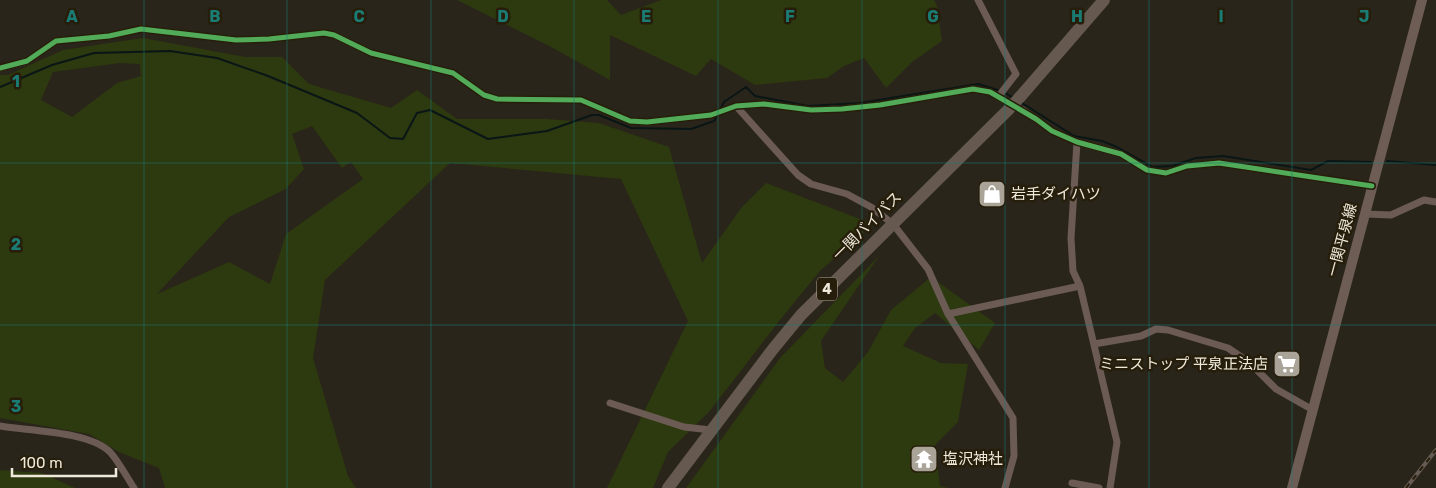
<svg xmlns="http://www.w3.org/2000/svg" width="1436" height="488" viewBox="0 0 1436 488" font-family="Rubik,'Noto Sans JP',sans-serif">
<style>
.green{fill:#2d390e;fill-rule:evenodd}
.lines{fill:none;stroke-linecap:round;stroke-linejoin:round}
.stream{stroke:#0a1616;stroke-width:2}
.street{stroke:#6b5b54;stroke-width:7}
.secondary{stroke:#6e5d54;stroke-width:10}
.highway{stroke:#665950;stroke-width:12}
.rail-casing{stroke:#665c55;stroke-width:4}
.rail{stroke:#261e0a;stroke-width:2;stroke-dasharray:5.5;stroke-linecap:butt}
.highway-bridge{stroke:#665950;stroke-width:12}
.cycleway-casing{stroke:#261e0a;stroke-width:8}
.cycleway{stroke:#51ab58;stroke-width:5}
.grid{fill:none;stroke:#1a7c74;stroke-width:1;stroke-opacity:0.55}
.labels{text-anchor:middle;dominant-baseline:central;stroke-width:5;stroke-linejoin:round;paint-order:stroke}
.shield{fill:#261e0a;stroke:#b3ac9d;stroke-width:1}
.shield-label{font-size:14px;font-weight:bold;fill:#efe9dc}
.poi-label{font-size:15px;fill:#efe9dc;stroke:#261e0a;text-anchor:start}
.street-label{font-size:15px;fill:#efe9dc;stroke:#261e0a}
.grid-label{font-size:16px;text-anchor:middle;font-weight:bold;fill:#1a7c74;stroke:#261e0a;stroke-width:5;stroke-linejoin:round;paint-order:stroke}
</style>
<rect width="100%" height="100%" fill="#2a251a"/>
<path class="green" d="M457 0H607L621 15 661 0H934L937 6 942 41 912 62 886 88 864 58 844 66 827 78 755 85 711 59 696 76 610 35V80L555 49Z
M143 38 245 57H282L309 84 391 108 417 90 457 119H547L599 123 669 147 702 263 742 207 766 183 873 224 820 271 780 320 709 412 668 452 653 488H607L688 321 621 179 450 163 325 280 313 358 348 476 356 488H165L159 468 119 452 89 434 0 418V75H8L63 50ZM120 63 140 64 141 76 117 83 72 117 41 100 53 72ZM312 126 342 168 351 162 363 179 286 234 270 284 229 262 157 294 229 217 286 189 304 169 292 134Z
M879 256 821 341 825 368 843 382 868 352 891 310 931 277 995 323 979 350 935 313 915 328 903 346 941 363 968 364 958 422 935 445 940 486 948 488H686L780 358Z
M0 470 42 473 75 488H0Z"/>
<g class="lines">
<path class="stream" d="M0 87 52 65 94 53 170 51 217 58 268 76 357 113 390 138 403 139 417 113 430 110 488 139 547 131 592 115H599L631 128 691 129 714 121 718 115
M1005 93 1014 98
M1022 103 1074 136 1102 141 1117 147 1153 167 1172 166 1196 158 1223 156 1311 170 1328 161 1371 162
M721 108 724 102 746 87 755 96 808 106 860 103 978 84 1001 91
M1387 161 1436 165"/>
<path class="street" d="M978 0 1016 74 998 97
M0 68 27 61 56 41 109 36 141 29 236 40 269 39 324 33 334 35 371 53 453 73 484 95 497 99 581 100 630 121 647 122 711 115 736 106 764 104 811 110 842 109 880 105 973 89 990 92 1003 100
M736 106 798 175 811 184 847 194 871 207 893 224 928 269 948 314 1013 418 1014 456 1005 488
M1023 110 1052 131 1077 142 1121 154 1147 170 1166 173 1187 166 1219 163 1372 186
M1077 142 1071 238 1073 271 1080 286 1117 442 1110 488
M1365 214 1391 215 1424 200 1436 202
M948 314 1080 286
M1094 344 1141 336 1156 329 1168 330 1228 348 1250 363 1276 389 1313 410
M610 403 684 427 711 430
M0 426C29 431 89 431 110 452 119 462 126 476 134 488
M1072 483 1099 488"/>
<path class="secondary" d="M1292 488 1422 0"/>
<path class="highway" d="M1020 97 1104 0
M668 488 773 349 801 315 1008 110"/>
<defs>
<path id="rail" d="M1406 488 1436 450"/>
</defs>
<use href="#rail" class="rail-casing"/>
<use href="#rail" class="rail"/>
<path class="highway-bridge" d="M1008 110 1020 97"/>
<defs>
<path id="cycleway" d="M0 68 27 61 56 41 109 36 141 29 236 40 269 39 324 33 334 35 371 53 453 73 484 95 497 99 581 100 630 121 647 122 711 115 736 106 764 104 811 110 842 109 880 105 973 89 990 92 1036 119 1052 131 1077 142 1121 154 1147 170 1166 173 1187 166 1219 163 1372 186"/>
</defs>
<use href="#cycleway" class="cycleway-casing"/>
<use href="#cycleway" class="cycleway"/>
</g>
<path class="grid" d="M144 0V488M287 0V488M431 0V488M574 0V488M718 0V488M862 0V488M1005 0V488M1149 0V488M1292 0V488M0 163H1436M0 325H1436"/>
<defs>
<symbol id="shop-square" viewBox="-11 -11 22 22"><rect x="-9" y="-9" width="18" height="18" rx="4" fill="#aaa498" stroke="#261e0a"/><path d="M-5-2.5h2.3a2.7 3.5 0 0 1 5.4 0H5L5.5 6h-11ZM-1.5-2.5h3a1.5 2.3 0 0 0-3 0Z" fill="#fff"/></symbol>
<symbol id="supermarket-square" viewBox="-11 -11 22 22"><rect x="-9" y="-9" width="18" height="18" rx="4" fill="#aaa498" stroke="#261e0a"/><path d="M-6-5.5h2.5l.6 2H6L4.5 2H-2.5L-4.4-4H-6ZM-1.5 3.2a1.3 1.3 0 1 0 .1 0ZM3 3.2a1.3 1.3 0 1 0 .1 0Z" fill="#fff"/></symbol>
<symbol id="temple-square" viewBox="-11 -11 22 22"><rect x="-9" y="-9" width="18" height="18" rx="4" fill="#aaa498" stroke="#261e0a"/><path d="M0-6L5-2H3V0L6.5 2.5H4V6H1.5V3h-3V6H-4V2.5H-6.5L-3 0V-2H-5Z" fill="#fff"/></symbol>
</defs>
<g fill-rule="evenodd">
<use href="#shop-square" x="976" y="178" width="32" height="32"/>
<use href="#supermarket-square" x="1271" y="348" width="32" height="32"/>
<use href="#temple-square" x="908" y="443" width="32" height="32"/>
</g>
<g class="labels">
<rect class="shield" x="817" y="277.5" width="20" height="23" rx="4"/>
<g class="shield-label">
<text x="827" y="289">4</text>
</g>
<g class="poi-label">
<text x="1011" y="194">岩手ダイハツ</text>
<text x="1268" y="364" text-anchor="end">ミニストップ 平泉正法店</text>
<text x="943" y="459">塩沢神社</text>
</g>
<g class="street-label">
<text transform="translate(867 226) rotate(-45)">一関バイパス</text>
<text transform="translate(1342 240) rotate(-75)">一関平泉線</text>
</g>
</g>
<g class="grid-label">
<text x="72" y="22">A</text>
<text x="215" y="22">B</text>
<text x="359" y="22">C</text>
<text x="503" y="22">D</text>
<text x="646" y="22">E</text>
<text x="790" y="22">F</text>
<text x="933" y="22">G</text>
<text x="1077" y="22">H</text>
<text x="1221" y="22">I</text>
<text x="1364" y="22">J</text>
<text x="16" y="87">1</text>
<text x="16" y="250">2</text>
<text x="16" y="412">3</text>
</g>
<path d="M12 468v8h104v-8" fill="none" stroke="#efe9dc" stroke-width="2.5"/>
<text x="20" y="468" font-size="15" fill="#efe9dc" stroke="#261e0a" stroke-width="4" paint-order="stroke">100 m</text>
</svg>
